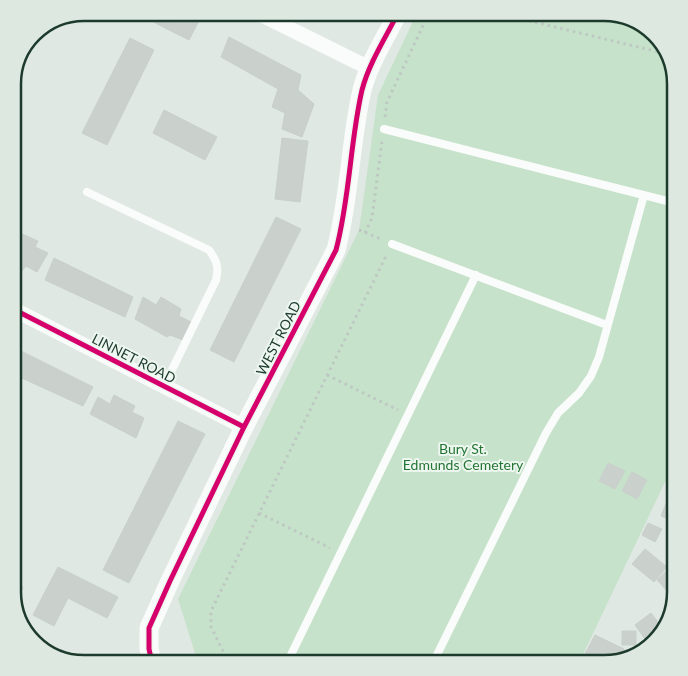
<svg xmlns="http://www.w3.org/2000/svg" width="688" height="676" viewBox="0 0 688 676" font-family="Lato,sans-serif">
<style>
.green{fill:#c7e2ca}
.building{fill:#cad1cd;stroke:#c9d0cc}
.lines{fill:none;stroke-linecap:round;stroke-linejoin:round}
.path{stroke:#bec8c3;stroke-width:3;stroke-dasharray:2.5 4;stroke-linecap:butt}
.service{stroke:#fafcfb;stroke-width:8}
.minor{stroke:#fafcfb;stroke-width:15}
.tertiary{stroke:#fafcfb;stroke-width:19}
.cycleway-casing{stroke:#edf7f0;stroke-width:8}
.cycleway{stroke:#d6006c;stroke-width:5}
.labels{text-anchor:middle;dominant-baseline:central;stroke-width:4;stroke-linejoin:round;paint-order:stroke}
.street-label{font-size:14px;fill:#1d3b2d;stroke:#edf7f0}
.park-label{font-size:14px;fill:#247534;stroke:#edf7f0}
.rim{fill:none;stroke:#1d3b2d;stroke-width:2.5}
</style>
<rect width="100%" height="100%" fill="#e0e8e3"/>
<path class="green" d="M417 13H608L657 37 675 84V461L579 663H198L178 599 359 230 378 95Z"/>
<path class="building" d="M146 13H172L165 28 144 17Z
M172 13H198L202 15 189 40 165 28Z
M229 37 301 75 298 90 314 104 302 137 282 129 285 113 272 107 278 89 221 57Z
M130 38 154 50 107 145 82 133Z
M164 110 217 137 205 160 153 133Z
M282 138 308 141 300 202 275 199Z
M276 217 301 229 234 362 210 350Z
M15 231 38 241 35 247 48 253 37 272 26 266 22 271 13 265V236Z
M54 258 133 297 125 317 45 280Z
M143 297 156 305 161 297 181 309 179 316 191 322 183 340 170 335 167 337 135 319Z
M13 347 93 387 83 406 13 374Z
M114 395 135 406 132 412 144 418 136 438 90 414 98 397 110 404Z
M178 421 205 434 129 583 103 570Z
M608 463 625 471 615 489 599 481Z
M632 472 647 480 637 499 622 491Z
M669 496 675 498V522L661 516Z
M648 523 662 529 655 542 642 535Z
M645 549 667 567 654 582 632 564Z
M674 564 675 585 668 592 657 580Z
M58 567 118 597 107 618 68 598 54 626 33 615Z
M13 583 23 587 17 604 13 592Z
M651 613 663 629 650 646 635 625Z
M622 631H636V645H622Z
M595 635 624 649 620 657 603 663 585 654Z"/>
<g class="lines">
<path class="path" d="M497 13 663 53
M385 117 387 102 429 13
M669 188 675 173
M359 230 381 239
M365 233 372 218 382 141
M327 375 398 410
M259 513 330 548
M229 663 211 627V611L387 254"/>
<path class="service" d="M384 129 675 203
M87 192 209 250C217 261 219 267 216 280L164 386
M392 244 607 325
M287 663 476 275
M433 663 546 433 558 413 579 393 591 376 599 357 644 195"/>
<path class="minor" d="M258 13 371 69
M13 309 244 427
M53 656 87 663"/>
<path class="tertiary" d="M152 663 149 649V628L170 581 244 427 336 250C350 197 350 142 362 90 369 63 386 37 398 13"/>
<defs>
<path id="cycleway" d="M13 309 244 427
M152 663 149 649V628L170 581 244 427 336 250C350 197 350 142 362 90 369 63 386 37 398 13"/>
</defs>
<use href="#cycleway" class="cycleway-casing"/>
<use href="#cycleway" class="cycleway"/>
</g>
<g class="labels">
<g class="street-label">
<text transform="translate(278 338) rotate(-63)">WEST ROAD</text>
<text transform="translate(134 358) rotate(27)">LINNET ROAD</text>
</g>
<g class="park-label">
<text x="463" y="448">Bury St.<tspan x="463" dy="16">Edmunds Cemetery</tspan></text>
</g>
</g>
<path d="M0 0H688V676H0ZM84 21H604A63 63 0 0 1 667 84V592A63 63 0 0 1 604 655H84A63 63 0 0 1 21 592V84A63 63 0 0 1 84 21Z" fill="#dce8e0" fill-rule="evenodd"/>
<path class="rim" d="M84 21H604A63 63 0 0 1 667 84V592A63 63 0 0 1 604 655H84A63 63 0 0 1 21 592V84A63 63 0 0 1 84 21Z"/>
</svg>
